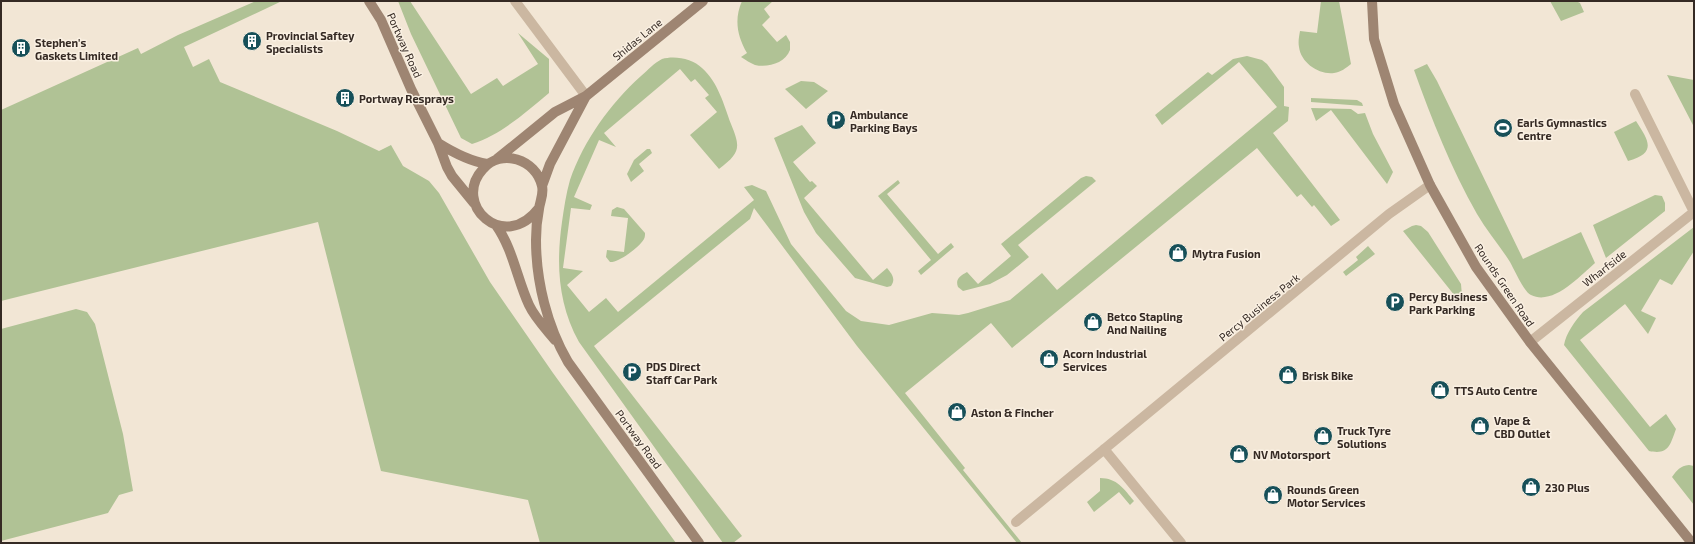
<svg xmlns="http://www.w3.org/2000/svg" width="1695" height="544" viewBox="0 0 1695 544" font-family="'Exo 2',sans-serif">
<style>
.green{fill:#b0c295}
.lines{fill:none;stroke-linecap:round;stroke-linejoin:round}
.street{stroke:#cbb7a1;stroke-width:10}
.secondary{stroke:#9e8572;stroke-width:10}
.labels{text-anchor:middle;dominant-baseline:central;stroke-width:3;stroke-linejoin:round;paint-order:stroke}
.poi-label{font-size:11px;font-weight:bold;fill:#352a24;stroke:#faf0e2;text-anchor:start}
.street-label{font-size:11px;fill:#352a24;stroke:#faf0e2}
</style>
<rect width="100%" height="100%" fill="#f2e6d5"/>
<path class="green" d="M256 1H282L184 47 193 67 209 59 220 82 337 131 379 151 391 145 403 166 429 181 439 193 490 282 553 373 676 543H540L528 500 381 471 318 222 1 301V110L138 48 141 54 178 35Z
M398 1H410L471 94 497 78 503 86 538 64 518 33 549 59V93C525 113 502 134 472 144L461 138 411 34Z
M742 1H773L764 9 770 17 762 25 777 42 786 35 790 42V50C785 63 768 68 755 65 750 63 746 60 741 57L747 53C737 36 734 19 742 1Z
M1321 1H1339L1351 64C1346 68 1341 72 1334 73 1319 75 1301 63 1299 47 1298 42 1299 37 1300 31L1317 33Z
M1550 1H1576L1580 3 1584 12 1561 21Z
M1247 56 1262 60 1267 64 1284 87V106L1289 107 1288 121 1273 133 1340 220 1331 226 1314 205 1312 207 1301 194 1297 197 1257 148 1012 348 991 323 905 393 965 468 963 470 1022 543H1017L857 346 754 208 750 219 594 346 742 536 733 543H723L579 342C558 304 556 264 562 222 564 208 566 194 570 180 584 140 610 104 641 76 648 70 654 63 662 59 675 55 693 59 702 68 718 82 724 105 731 124 741 148 740 153 719 169L690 135 717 112 705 98 709 95 695 79 691 82 680 69 604 133 616 147 599 140 574 197 592 205 590 210 571 208 563 268 583 271 567 285 589 312 606 298 618 312 754 200 744 187 752 185 766 191 791 244 846 311 861 321 889 325 932 313 959 315 968 313 1010 300 1042 273 1057 290 1277 107 1239 62 1162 125 1155 115 1208 72 1212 75 1233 59Z
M1427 64 1437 81 1523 259 1581 232 1595 263C1580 276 1553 306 1531 295 1524 292 1514 269 1510 262 1500 246 1487 231 1477 214 1451 168 1432 120 1414 70Z
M1667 75 1694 80V127Z
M801 81 814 82 828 91 806 109 785 89Z
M1311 98 1357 100 1362 103 1363 106 1311 102Z
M1311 108 1351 109 1358 114 1365 113 1373 134 1393 172 1387 184 1331 110 1316 121Z
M1636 121C1649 141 1657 153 1628 161L1614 132Z
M802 125 816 143 793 162 810 182 812 181 817 186 804 198 873 280 887 268C892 274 896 279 891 286L887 287 855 278 816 233 804 212 774 138Z
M647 149H650L652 153 639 164 644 171 631 182 627 174 634 160Z
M1086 176 1092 177 1096 181 1018 245 1029 257 1007 275 990 284 963 291 958 287C955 279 960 276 967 272L978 284 1011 256 1001 244 1081 178Z
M898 180 900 183 887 194 938 254 951 243 954 247 921 275 918 271 931 260 878 196Z
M1655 195 1662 196 1665 203V211L1606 258 1593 225Z
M617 207 624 209 645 233C645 235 645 237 644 239 640 247 618 263 610 262L606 257 607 250 624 252 628 218 611 216 612 210Z
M1416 225 1421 226 1428 232 1461 284 1462 296 1459 301 1403 231 1412 226Z
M1694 227V251L1672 285 1660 279 1641 311 1656 318 1648 334 1625 304 1580 340 1650 427 1666 414 1676 429C1670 445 1669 455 1649 451L1564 345C1566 333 1575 321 1583 312Z
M1368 246 1375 254 1346 276 1343 272 1358 260 1356 257Z
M76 309 87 312 95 324 123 434 133 491 119 495 108 513 1 541V329Z
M1689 465 1694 466V505L1672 477C1677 470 1680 466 1689 465Z
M1100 478C1117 478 1124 489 1134 501L1130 505 1119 492 1094 512 1087 502 1100 491Z"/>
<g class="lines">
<path class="street" d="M515 1 586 96
M1635 94 1694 212
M1530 342 1694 212
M1104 449 1181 543
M1016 522 1389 214 1430 185"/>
<path class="secondary" d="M369 1 381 20 411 89 438 143 447 167 452 176 474 203
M1372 1 1374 39 1394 104 1430 185 1476 267 1530 342 1692 543
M438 143C454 153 469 161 487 164
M497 159 555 112 586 96 703 1
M542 186 550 164 586 96
M539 208C504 254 451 204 483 169 501 148 536 159 542 186 544 194 540 201 539 209 537 219 536 230 536 240 536 281 547 326 568 362L699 543
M496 225C513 249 517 279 529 305 535 318 546 329 555 340"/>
</g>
<defs>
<symbol id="building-disc" viewBox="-11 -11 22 22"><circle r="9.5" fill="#175059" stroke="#faf0e2"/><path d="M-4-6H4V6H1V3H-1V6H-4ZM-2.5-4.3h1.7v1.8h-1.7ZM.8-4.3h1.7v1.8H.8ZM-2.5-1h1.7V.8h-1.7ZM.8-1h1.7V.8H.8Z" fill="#fff"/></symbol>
<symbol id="parking-disc" viewBox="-11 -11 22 22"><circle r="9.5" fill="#175059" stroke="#faf0e2"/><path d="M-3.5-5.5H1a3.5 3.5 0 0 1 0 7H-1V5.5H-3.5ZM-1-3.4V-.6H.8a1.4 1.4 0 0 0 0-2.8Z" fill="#fff"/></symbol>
<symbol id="stadium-disc" viewBox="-11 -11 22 22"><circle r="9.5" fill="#175059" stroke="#faf0e2"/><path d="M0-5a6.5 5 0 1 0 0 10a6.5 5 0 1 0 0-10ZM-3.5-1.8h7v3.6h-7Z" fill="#fff"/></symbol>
<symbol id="shop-disc" viewBox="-11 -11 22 22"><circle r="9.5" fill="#175059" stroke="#faf0e2"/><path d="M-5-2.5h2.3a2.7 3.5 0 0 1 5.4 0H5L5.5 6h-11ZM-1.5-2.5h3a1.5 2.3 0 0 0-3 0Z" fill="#fff"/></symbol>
</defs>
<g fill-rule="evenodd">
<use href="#building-disc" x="241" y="30" width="22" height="22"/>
<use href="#building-disc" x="10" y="37" width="22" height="22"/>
<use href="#building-disc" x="334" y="87" width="22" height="22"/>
<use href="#parking-disc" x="825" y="109" width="22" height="22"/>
<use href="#stadium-disc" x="1492" y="117" width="22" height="22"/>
<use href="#shop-disc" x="1167" y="242" width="22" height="22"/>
<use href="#parking-disc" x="1384" y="291" width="22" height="22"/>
<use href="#shop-disc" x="1082" y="311" width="22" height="22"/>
<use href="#shop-disc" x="1038" y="348" width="22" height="22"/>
<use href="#parking-disc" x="621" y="361" width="22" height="22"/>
<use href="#shop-disc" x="1277" y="364" width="22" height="22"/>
<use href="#shop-disc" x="1429" y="379" width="22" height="22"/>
<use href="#shop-disc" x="946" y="401" width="22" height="22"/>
<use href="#shop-disc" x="1469" y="415" width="22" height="22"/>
<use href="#shop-disc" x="1312" y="425" width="22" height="22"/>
<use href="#shop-disc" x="1228" y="443" width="22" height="22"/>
<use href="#shop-disc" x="1520" y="476" width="22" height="22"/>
<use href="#shop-disc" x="1262" y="484" width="22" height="22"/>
</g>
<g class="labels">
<g class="poi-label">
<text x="266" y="35">Provincial Saftey<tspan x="266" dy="13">Specialists</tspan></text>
<text x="35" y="42">Stephen's<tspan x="35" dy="13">Gaskets Limited</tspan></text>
<text x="359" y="98">Portway Resprays</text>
<text x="850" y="114">Ambulance<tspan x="850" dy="13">Parking Bays</tspan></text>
<text x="1517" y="122">Earls Gymnastics<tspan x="1517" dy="13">Centre</tspan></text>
<text x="1192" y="253">Mytra Fusion</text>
<text x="1409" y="296">Percy Business<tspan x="1409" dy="13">Park Parking</tspan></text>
<text x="1107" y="316">Betco Stapling<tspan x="1107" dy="13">And Nailing</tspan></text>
<text x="1063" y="353">Acorn Industrial<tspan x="1063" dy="13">Services</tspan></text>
<text x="646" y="366">PDS Direct<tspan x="646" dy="13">Staff Car Park</tspan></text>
<text x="1302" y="375">Brisk Bike</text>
<text x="1454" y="390">TTS Auto Centre</text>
<text x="971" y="412">Aston &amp; Fincher</text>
<text x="1494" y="420">Vape &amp;<tspan x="1494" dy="13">CBD Outlet</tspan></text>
<text x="1337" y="430">Truck Tyre<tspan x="1337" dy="13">Solutions</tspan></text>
<text x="1253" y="454">NV Motorsport</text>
<text x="1545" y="487">230 Plus</text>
<text x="1287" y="489">Rounds Green<tspan x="1287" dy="13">Motor Services</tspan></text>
</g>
<g class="street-label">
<text transform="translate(637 39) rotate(-39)">Shidas Lane</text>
<text transform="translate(405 45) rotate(66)">Portway Road</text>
<text transform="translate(1604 268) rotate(-38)">Wharfside</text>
<text transform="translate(1505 285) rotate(56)">Rounds Green Road</text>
<text transform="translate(1259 307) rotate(-39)">Percy Business Park</text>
<text transform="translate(639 439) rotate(54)">Portway Road</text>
</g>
</g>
<rect width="1695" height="544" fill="none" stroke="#352a24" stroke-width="4"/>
</svg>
